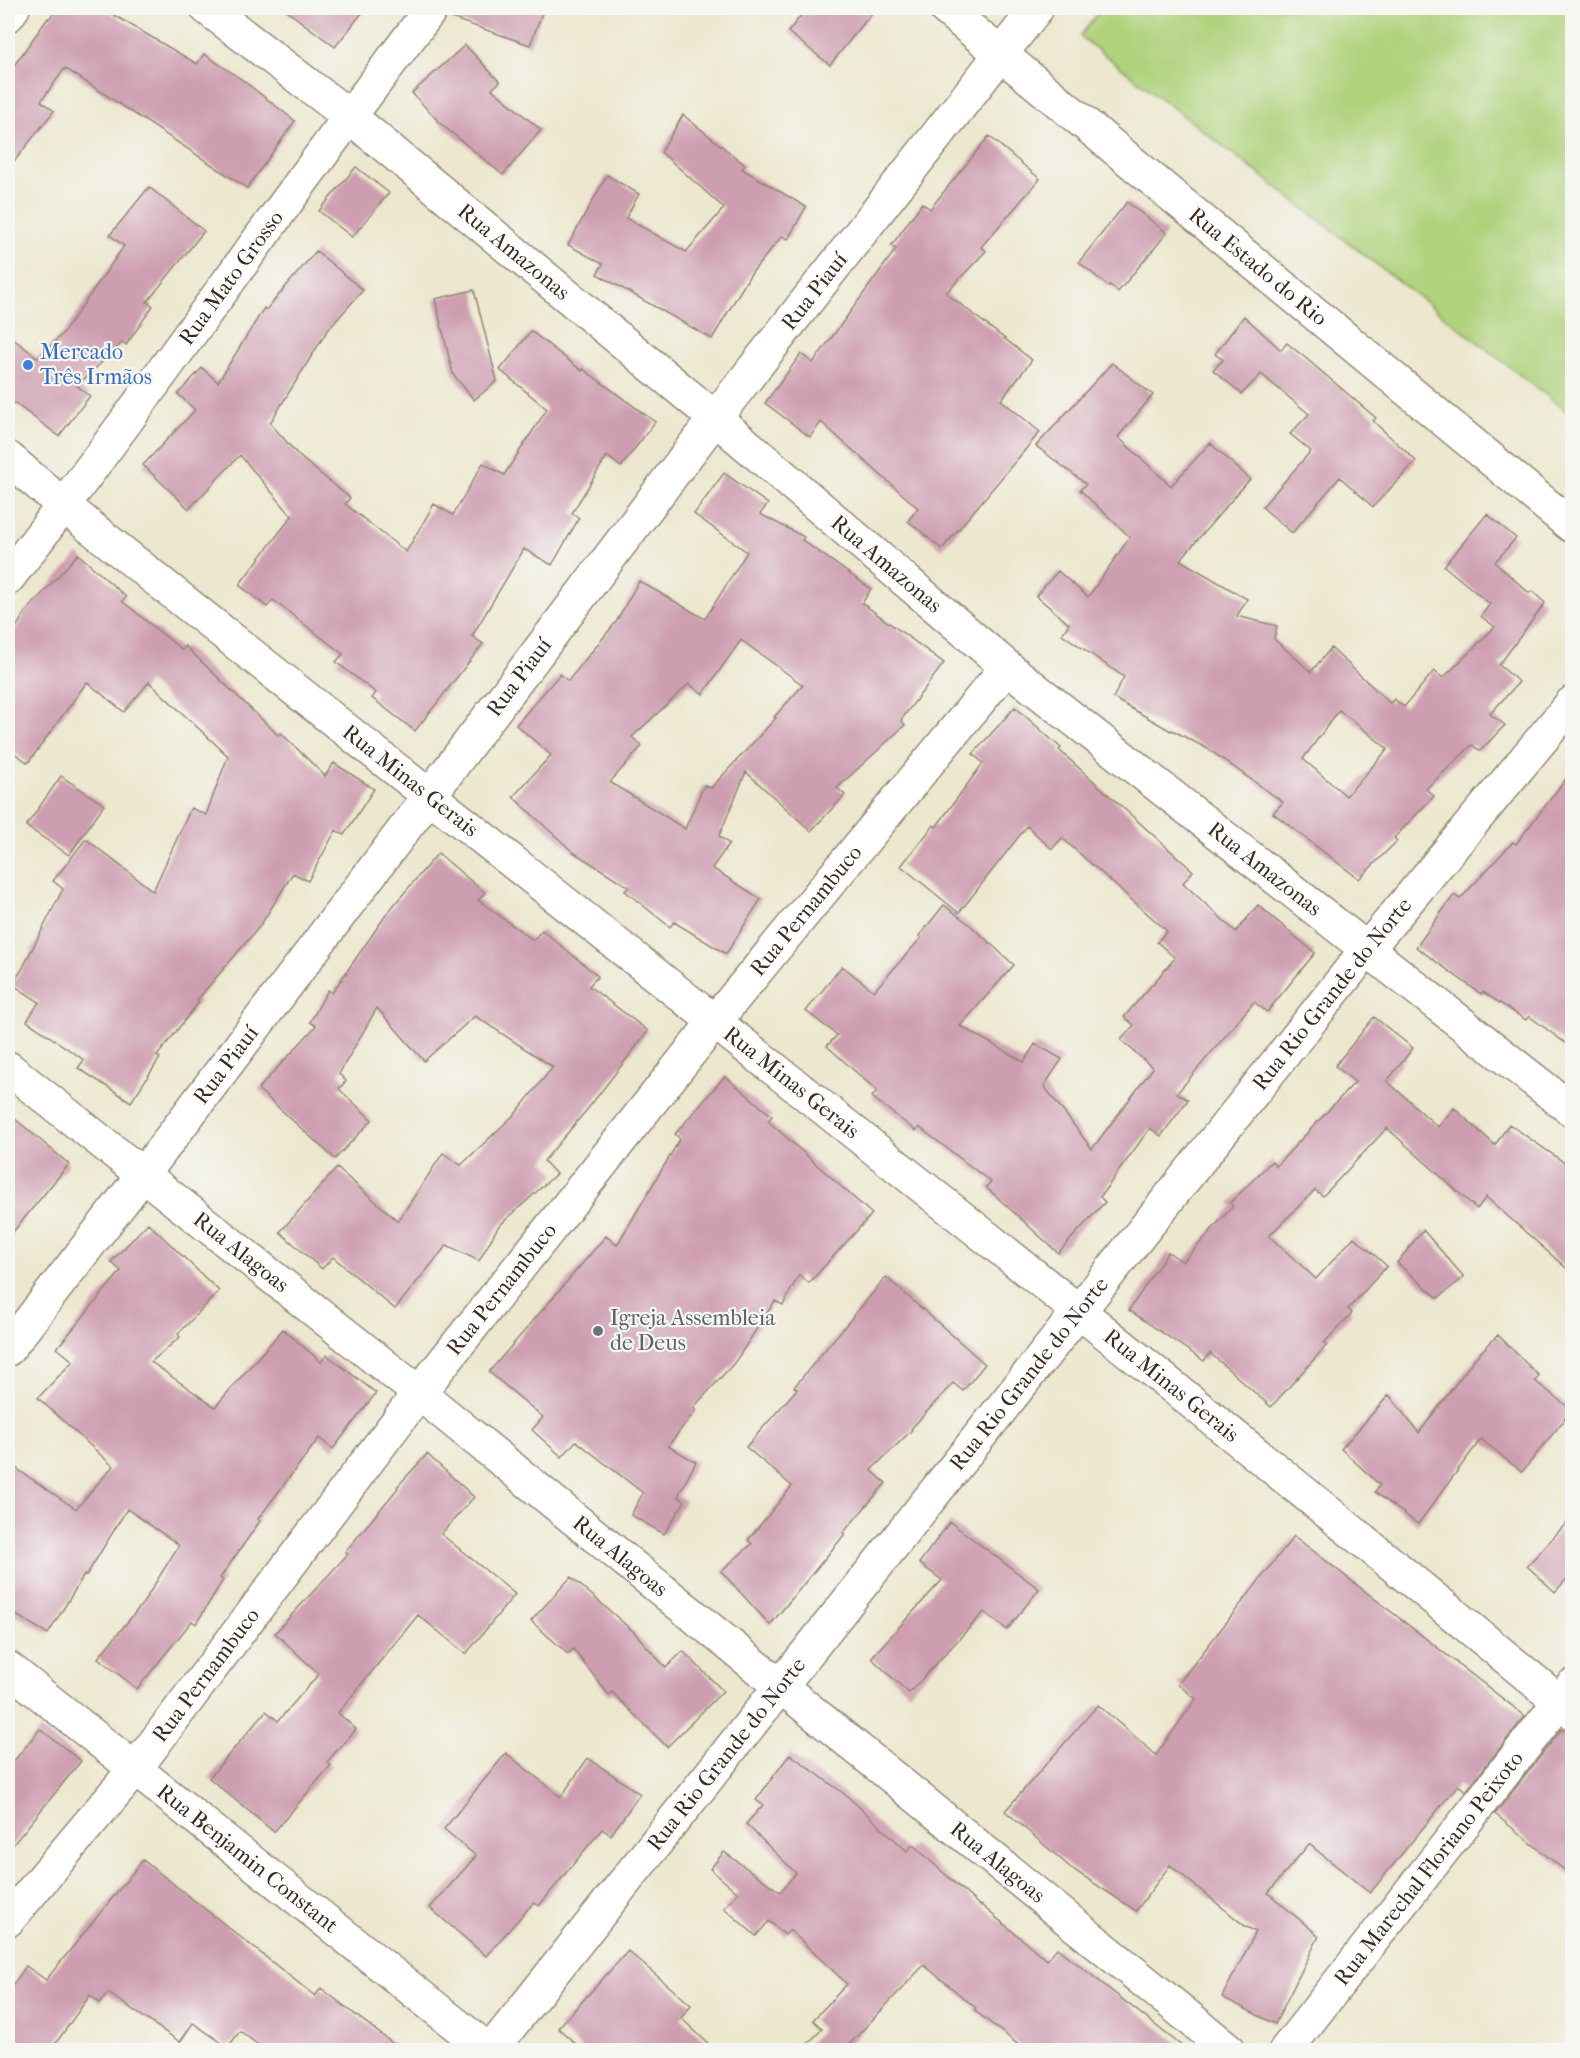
<svg xmlns="http://www.w3.org/2000/svg" width="1580" height="2058" viewBox="0 0 1580 2058" font-family="'IM FELL French Canon',serif">
<style>
.green{fill:#afd27b;stroke:#757e4c;stroke-width:1.5}
.building{fill:#cd9db0;fill-rule:evenodd}
.lines{fill:none;stroke-linecap:round;stroke-linejoin:round}
.minor-casing{stroke:#948876;stroke-width:36}
.tertiary-casing{stroke:#948876;stroke-width:36}
.minor{stroke:#fff;stroke-width:33}
.tertiary{stroke:#fff;stroke-width:33}
.shop-dot{fill:#3f7fe0;stroke:#f6f6f2;stroke-width:2}
.worship-dot{fill:#6b7280;stroke:#f6f6f2;stroke-width:2}
.labels{text-anchor:middle;dominant-baseline:central;stroke-width:4.5;stroke-linejoin:round;paint-order:stroke}
.street-label{font-size:22px;fill:#3b2a1e;stroke:#f6f6f2}
.shop-label{font-size:22px;fill:#366cbe;stroke:#f6f6f2;text-anchor:start}
.worship-label{font-size:22px;fill:#5b616d;stroke:#f6f6f2;text-anchor:start}
</style>
<rect width="100%" height="100%" fill="#f6f6f2"/>
<filter id="ink" filterUnits="userSpaceOnUse"><feTurbulence type="fractalNoise" baseFrequency=".0167" numOctaves="2"/><feDisplacementMap in="SourceGraphic" scale="12" xChannelSelector="R" yChannelSelector="G"/><feConvolveMatrix kernelMatrix="1 2 1 2 8 2 1 2 1" color-interpolation-filters="sRGB"/></filter>
<filter id="wash" filterUnits="userSpaceOnUse"><feTurbulence type="fractalNoise" baseFrequency=".008" numOctaves="4" result="noise"/><feDisplacementMap in="SourceGraphic" scale="24" xChannelSelector="R" yChannelSelector="G"/><feGaussianBlur stdDeviation="1.35" result="paint"/><feColorMatrix in="noise" values="0 0 0 0 0 0 0 0 0 0 0 0 0 0 0 0 0 1.4 0 .05"/><feComposite in="paint" operator="in"/></filter>
<g filter="url(#wash)">
<rect width="100%" height="100%" fill="#ece7ce"/>
<path class="green" d="M1102 8H1572V415L1080 36Z"/>
<g id="blocks">
<path class="building" d="M58 8H102L197 64 204 54 241 79 295 121 247 188 65 68 41 101 54 111 8 169V74L48 18 49 19Z
M283 8H366L335 47Z
M450 8H544L530 45 448 17Z
M807 8H876L830 65 788 32Z
M465 45 500 82 492 89 541 130 503 175 440 123 412 93Z
M683 115 745 165 742 169 806 207 788 239 782 236 750 275 712 339 597 274 603 264 568 245 607 175 639 194 626 218 686 252 724 208 661 152Z
M989 136 1040 179 981 247 986 251 946 293 1032 360 1001 400 1040 432 942 549 908 521 918 508 821 422 810 437 765 403 801 354 813 363 896 249 891 246 922 203 930 209Z
M356 167 389 193 352 237 319 211Z
M149 187 204 231 147 302 153 306 126 345 123 342 77 386 90 396 59 436 8 398V335L38 358 64 332 124 246 110 235Z
M1127 202 1167 233 1118 292 1110 285 1109 287 1079 262Z
M316 251 363 290 327 331 270 423 299 456 350 498 345 504 406 552 434 504 453 515 483 463 504 475 547 409 500 370 531 331 582 371 583 369 655 422 621 467 607 456 572 513 579 518 552 565 524 549 472 636 483 644 415 731 372 698 376 693 336 662 343 654 273 600 267 607 239 585 292 516 240 455 189 509 143 465 195 410 178 394 202 368 218 382 264 308 266 310Z
M474 290 497 381 474 400 453 374 435 299Z
M1244 316 1281 350 1287 343 1308 360 1376 418 1373 421 1416 461 1373 507 1340 477 1292 533 1262 507 1311 451 1290 434 1309 414 1261 374 1242 394 1213 370 1223 360 1215 354Z
M1112 363 1153 395 1118 437 1171 486 1210 443 1250 479 1180 560 1247 599 1237 616 1277 626 1274 639 1311 672 1331 648 1390 703 1394 699 1404 707 1434 671 1443 678 1495 627 1481 616 1490 604 1444 566 1487 514 1516 538 1495 562 1529 593 1532 591 1545 603 1499 665 1519 682 1490 714 1505 725 1480 751 1472 745 1426 789 1434 796 1394 838 1397 841 1359 879 1273 813 1283 802 1208 749 1172 730 1171 731 1113 698 1124 677 1062 634 1069 624 1036 596 1058 571 1088 597 1130 537 1080 490 1086 484 1036 446ZM1339 710 1388 749 1346 796 1303 759Z
M724 473 768 504 760 514 804 537 802 540 871 589 862 603 944 663 901 720 905 725 837 788 845 795 811 831 746 772 719 836 729 844 712 868 761 899 726 954 674 922 670 927 625 891 629 887 573 852 513 797 551 755 516 725 560 674 568 681 616 622 639 581 705 619 747 552 694 514ZM741 640 803 685 774 717 776 718 711 788 704 785 685 829 610 782 642 746 632 737 689 684 703 694Z
M78 554 126 597 122 601 182 650 185 646 278 735 281 733 325 776 334 763 374 789 344 835 336 830 308 881 293 873 260 926 197 1000 199 1002 157 1056 160 1058 131 1102 78 1068 84 1060 27 1021 39 1002 12 984 21 971 63 889 53 881 86 839 153 891 191 808 206 815 228 756 149 682 124 712 87 682 28 763 8 748V642L24 614Z
M1015 707 1061 748 1059 750 1193 871 1183 883 1236 932 1258 905 1315 953 1267 1012 1254 1002 1177 1093 1188 1100 1161 1136 1150 1128 1100 1197 1105 1202 1058 1253 986 1187 991 1182 919 1127 916 1131 872 1097 877 1091 827 1046 837 1035 806 1011 842 966 874 991 921 938 919 936 944 905 970 925 1014 965 960 1026 1024 1062 1035 1044 1062 1059 1044 1086 1092 1149 1153 1068 1121 1040 1134 1025 1124 1017 1175 958 1157 942 1167 931 1062 838 1052 849 1027 826 959 913 901 866 934 825 936 827 983 763 973 754Z
M1572 771V1048L1529 1016 1526 1020 1483 992 1481 994 1416 947 1454 895 1460 899 1513 842 1516 844Z
M61 776 104 805 69 855 26 826Z
M438 853 485 893 478 900 533 940 542 930 598 976 589 986 648 1031 590 1106 544 1161 556 1174 498 1227 479 1261 447 1245 395 1309 333 1257 322 1269 280 1232 337 1168 398 1221 443 1153 461 1165 516 1113 553 1067 475 1016 424 1061 377 1008 339 1074 346 1081 339 1089 372 1120 335 1159 258 1089 316 1026 310 1022 328 990 332 993 388 912Z
M1374 1017 1413 1048 1387 1081 1438 1127 1454 1108 1495 1145 1509 1124 1572 1168V1273L1486 1197 1477 1209 1387 1128 1323 1196 1315 1190 1269 1236 1316 1279 1354 1237 1387 1266 1348 1309 1352 1313 1324 1343 1327 1345 1271 1407 1210 1353 1204 1361 1129 1310 1168 1252 1183 1262 1233 1206 1230 1203 1272 1161 1276 1166 1355 1082 1335 1066Z
M725 1076 772 1116 768 1121 872 1214 809 1283 799 1275 783 1305 775 1301 735 1362 693 1408 696 1410 668 1446 696 1462 678 1496 685 1501 664 1534 631 1515 643 1493 576 1441 562 1457 532 1430 543 1417 489 1372 606 1236 617 1245 680 1139 675 1134Z
M8 1113 69 1164 8 1238Z
M148 1223 219 1291 178 1334 180 1337 151 1362 215 1407 283 1329 321 1362 327 1355 376 1393 333 1449 319 1438 258 1519 260 1521 220 1578 223 1580 196 1624 192 1621 137 1689 98 1658 143 1603 179 1545 127 1509 86 1576 84 1575 48 1634 8 1610V1463L76 1509 113 1466 38 1398 73 1361 57 1348 121 1271 111 1262Z
M1423 1230 1464 1277 1438 1298 1397 1263Z
M886 1277 985 1364 963 1391 953 1383 911 1429 912 1430 871 1470 886 1483 843 1533 845 1534 770 1625 721 1571 752 1544 748 1540 792 1486 746 1447 797 1389 794 1387Z
M1498 1335 1539 1376 1535 1381 1572 1410 1522 1472 1481 1439 1418 1524 1375 1492 1380 1485 1341 1449 1389 1395 1419 1433 1475 1358Z
M427 1454 474 1497 441 1534 515 1594 466 1654 418 1615 338 1713 356 1729 327 1762 331 1765 274 1832 209 1778 266 1711 278 1721 319 1674 275 1633 348 1554 345 1552 398 1488 397 1487Z
M1572 1517V1573L1555 1592 1527 1566Z
M950 1522 1039 1589 1007 1630 984 1612 909 1693 871 1658 942 1580 919 1563Z
M1294 1536 1525 1716 1466 1791 1458 1785 1370 1893 1309 1844 1268 1893 1319 1936 1275 2024 1222 1997 1256 1932 1245 1926 1170 1865 1136 1911 1071 1868 1005 1811 1098 1705 1156 1755 1196 1699 1178 1684Z
M571 1577 634 1632 666 1668 683 1651 723 1691 667 1747 612 1692 609 1695 573 1649 568 1654 531 1621Z
M40 1729 81 1761 8 1851V1768Z
M1562 1729 1572 1737V1876L1495 1814Z
M506 1753 561 1797 588 1758 640 1794 611 1835 602 1829 539 1906 534 1902 486 1956 430 1908 476 1856 444 1829Z
M790 1754 847 1796 907 1851 913 1845 980 1906 981 1905 1047 1960 1057 1948 1187 2050H1025L974 2010 976 2008 924 1965 844 2050H802L822 2029 813 2020 847 1984 790 1930 785 1935 769 1921 756 1936 724 1908 738 1893 710 1869 724 1852 780 1892 796 1873 746 1824 763 1805 756 1800Z
M143 1860 315 1996 321 1988 401 2050H265L240 2031 228 2047 193 2023 180 2042 108 1993 100 2003 90 1995 51 2050H8V1992L26 1966 46 1980Z
M628 1951 691 2005 681 2018 715 2050H583L558 2028Z"/>
</g>
</g>
<g filter="url(#ink)">
<use href="#blocks" fill-opacity="0" stroke="#948876" stroke-width="1.5"/>
<g class="lines">
<defs>
<g id="minor">
<path id="s1" d="M207 8 349 116 715 418 1007 667 1572 1110"/>
<path id="s2" d="M945 8 1572 526"/>
<path d="M8 15 13 8"/>
<path id="s3" d="M8 458 64 506C567 907 1076 1302 1572 1712"/>
<path id="s4" d="M8 1068 419 1393 1229 2050"/>
<path id="s5" d="M8 1349 142 1176 715 418 1037 8"/>
<path id="s6" d="M8 1920 135 1769 419 1393 715 1021 1007 667"/>
<path id="s7" d="M491 2050 1368 948 1572 703"/>
<path id="s8" d="M1286 2050 1572 1686"/>
</g>
<g id="tertiary">
<path id="s9" d="M8 578C153 391 287 195 432 8"/>
<path id="s10" d="M8 1668 488 2050"/>
</g>
</defs>
<use href="#minor" class="minor-casing"/>
<use href="#tertiary" class="tertiary-casing"/>
<use href="#minor" class="minor"/>
<use href="#tertiary" class="tertiary"/>
</g>
</g>
<circle class="shop-dot" cx="28" cy="365" r="6"/>
<circle class="worship-dot" cx="598" cy="1331" r="6"/>
<g class="labels">
<g class="street-label">
<text stroke="none"><textPath href="#s1" startOffset="392">Rua Amazonas</textPath></text>
<text stroke="none"><textPath href="#s2" startOffset="406">Rua Estado do Rio</textPath></text>
<text stroke="none"><textPath href="#s9" startOffset="374">Rua Mato Grosso</textPath></text>
<text stroke="none"><textPath href="#s5" startOffset="1330">Rua Piauí</textPath></text>
<text stroke="none"><textPath href="#s1" startOffset="878">Rua Amazonas</textPath></text>
<text stroke="none"><textPath href="#s5" startOffset="844">Rua Piauí</textPath></text>
<text stroke="none"><textPath href="#s3" startOffset="516">Rua Minas Gerais</textPath></text>
<text stroke="none"><textPath href="#s1" startOffset="1364">Rua Amazonas</textPath></text>
<text stroke="none"><textPath href="#s6" startOffset="1287">Rua Pernambuco</textPath></text>
<text stroke="none"><textPath href="#s7" startOffset="1350">Rua Rio Grande do Norte</textPath></text>
<text stroke="none"><textPath href="#s5" startOffset="358">Rua Piauí</textPath></text>
<text stroke="none"><textPath href="#s3" startOffset="1002">Rua Minas Gerais</textPath></text>
<text stroke="none"><textPath href="#s4" startOffset="297">Rua Alagoas</textPath></text>
<text stroke="none"><textPath href="#s6" startOffset="801">Rua Pernambuco</textPath></text>
<text stroke="none"><textPath href="#s7" startOffset="864">Rua Rio Grande do Norte</textPath></text>
<text stroke="none"><textPath href="#s3" startOffset="1488">Rua Minas Gerais</textPath></text>
<text stroke="none"><textPath href="#s4" startOffset="783">Rua Alagoas</textPath></text>
<text stroke="none"><textPath href="#s6" startOffset="315">Rua Pernambuco</textPath></text>
<text stroke="none"><textPath href="#s7" startOffset="378">Rua Rio Grande do Norte</textPath></text>
<text stroke="none"><textPath href="#s10" startOffset="306">Rua Benjamin Constant</textPath></text>
<text stroke="none"><textPath href="#s4" startOffset="1269">Rua Alagoas</textPath></text>
<text stroke="none"><textPath href="#s8" startOffset="231">Rua Marechal Floriano Peixoto</textPath></text>
</g>
<g class="shop-label">
<text x="40" y="352">Mercado<tspan x="40" dy="25">Três Irmãos</tspan></text>
</g>
<g class="worship-label">
<text x="610" y="1318">Igreja Assembleia<tspan x="610" dy="25">de Deus</tspan></text>
</g>
</g>
<rect width="1580" height="2058" fill="none" stroke="#f6f6f2" stroke-width="30"/>
</svg>
